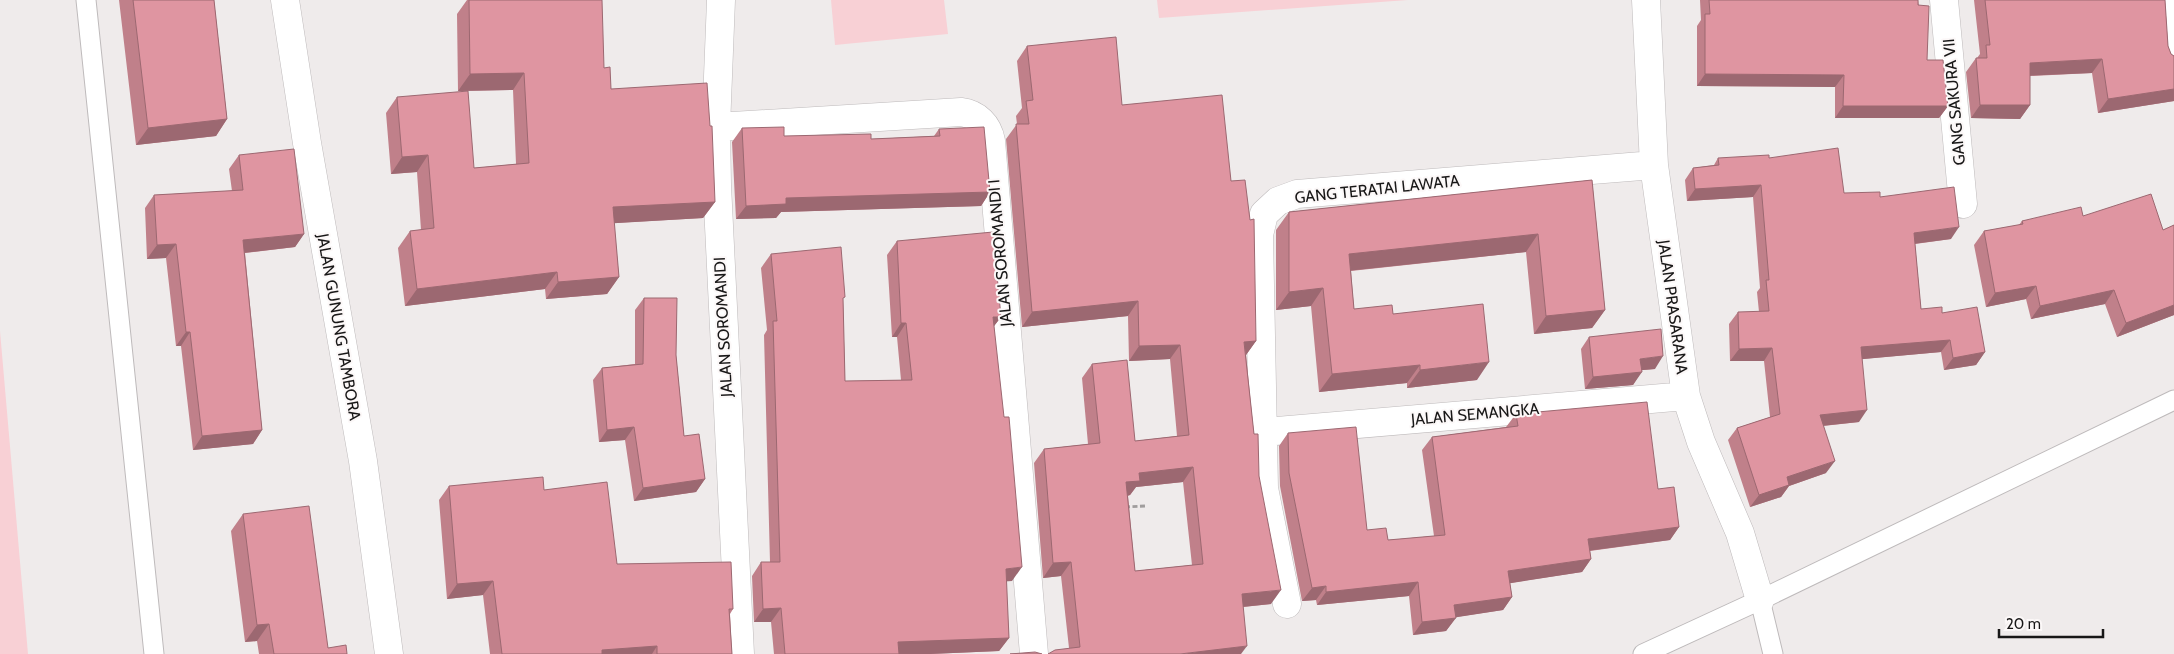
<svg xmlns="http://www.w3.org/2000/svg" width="2174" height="654" viewBox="0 0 2174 654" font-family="Cabin,sans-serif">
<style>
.green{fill:#f8d0d5}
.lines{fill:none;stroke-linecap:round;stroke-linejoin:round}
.lane-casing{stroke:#bebabb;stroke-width:21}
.street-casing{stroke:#bebabb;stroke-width:29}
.path{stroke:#a09d9d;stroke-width:3;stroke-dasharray:5 2.5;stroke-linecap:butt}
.lane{stroke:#fff;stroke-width:19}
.street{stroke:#fff;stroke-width:28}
.wall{fill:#c0808a;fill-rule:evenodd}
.shaded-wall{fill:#9c6871}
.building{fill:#df95a1;stroke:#9c6871;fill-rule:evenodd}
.labels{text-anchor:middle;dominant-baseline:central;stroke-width:4;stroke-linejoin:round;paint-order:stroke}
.street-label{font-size:16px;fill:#181717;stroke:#fcf8f8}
</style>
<rect width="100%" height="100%" fill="#efebeb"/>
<path class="green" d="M831 0H944L948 34 835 45Z
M1157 0H1408L1159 18Z
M0 331 28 654H0Z"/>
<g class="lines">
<defs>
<path id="lane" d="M86 0 154 654
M1760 600 1773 654
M1643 654 1760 600 2174 400"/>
<path id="street" d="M285 0 307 143 363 461 389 654
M721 0 716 127 717 185 740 654
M1646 0 1654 165 1686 396 1701 442 1740 533 1760 600
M1944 0 1963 204
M2170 0 2174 58
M716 127 961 112C977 114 988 125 991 141L1034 654
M1265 432 1686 396
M1287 604 1264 488 1259 235 1264 214 1278 201 1297 194 1654 165"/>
</defs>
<use href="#lane" class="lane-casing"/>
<use href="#street" class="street-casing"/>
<path class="path" d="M1125 507 1145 506"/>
<use href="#lane" class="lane"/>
<use href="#street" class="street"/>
</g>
<path class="wall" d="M119 0H214L227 119 216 136 136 145Z
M467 0H469L604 68 611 89 715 202 703 218 614 223 619 277 607 294 546 299 545 289 405 306 398 248 410 231 421 230 417 172 391 174 386 113 397 97 474 168 516 164 513 90 458 91 457 14Z
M1700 0H1918L1927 60 1948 106 1939 118H1835V87L1697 86V26L1701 20Z
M1974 0H2165L2168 46 2171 54 2174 56V101L2098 113 2092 73 2030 76V105L2020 119 1971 118 1966 72 1976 58H1977L1980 54Z
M1027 46 1122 105 1231 181 1256 341 1246 355 1271 604 1243 607 1241 654 1069 648 1061 576 1043 578 1034 463 1044 449 1088 444 1082 378 1092 364 1135 441 1177 436 1170 359 1129 361 1128 316 1022 327 1006 139 1017 124 1016 116 1022 108 1017 61ZM1183 482 1192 565 1135 571 1128 496 1130 495 1136 487Z
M742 128 784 136 871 139 934 136 939 129 990 192 981 206 781 212 776 218 736 219 732 142Z
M239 155 304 234 295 247 245 253 262 430 253 444 193 450 181 346H176L166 258 147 259 145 208 154 195 232 191 229 169Z
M1718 158H1769L1844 193 1880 197 1951 239 1915 244 1921 309 1942 313 1985 352 1976 365 1944 370 1941 352 1862 359 1859 422 1823 426 1826 473 1789 486 1781 497 1750 507 1728 440 1737 428 1770 417 1764 361H1730L1729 324 1738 312H1759L1757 292 1760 288 1753 197 1687 201 1685 180 1693 168 1714 165Z
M1592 180 1605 310 1592 328 1534 334 1526 252 1351 271 1354 309 1393 314 1477 380 1407 388V383L1319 392 1311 306 1276 310V230L1289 212Z
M2083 216 2163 230 2174 225V315L2117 337 2105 304 2031 319 2026 299 1986 307 1974 245 1984 231 2019 225 2022 221Z
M897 241 1001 317 994 326 1012 581H1006L1009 638 999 651 930 654H774L771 622H754L752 576 761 562H770L764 335 767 330 761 268 771 254 843 301 845 381 901 380 897 337H892L887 255Z
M644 298 676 355 684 436 705 479 696 492 634 501 625 440 599 442 593 380 602 368 635 364V310Z
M1589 337 1655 369 1642 370 1633 385 1585 389 1581 349Z
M1516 414 1658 489 1679 527 1670 540 1590 551 1591 559 1582 572 1510 583 1512 597 1503 610 1456 617 1446 631 1413 635 1409 596 1317 605 1316 600 1302 601 1280 486 1279 446 1288 433 1367 530 1388 540 1434 536 1422 450 1432 437 1506 427Z
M449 486 544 490 617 564 733 609 730 614 732 654H490L483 595 447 599 439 500Z
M243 514 328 648 347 654H259L257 641 245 642 231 531Z"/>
<path class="shaded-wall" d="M2102 59 2092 73 2021 76 2030 63Z
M524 73 513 90 458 91 470 74Z
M1705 74 1844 75 1835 87 1697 86Z
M2174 89V101L2098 113 2108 99Z
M1980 105H2030L2020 119 1971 118Z
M1843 106H1948L1939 118H1835Z
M227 119 216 136 136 145 148 128Z
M428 155 417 172 391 174 402 157Z
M1761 185 1753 197 1687 201 1695 189Z
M990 192 981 206 781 212 776 218 736 219 746 206 786 198Z
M715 202 703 218 601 224 613 207Z
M1959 227 1951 239 1905 245 1914 233Z
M304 234 295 247 234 254 243 240Z
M1538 234 1526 252 1337 272 1349 254Z
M176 244 166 258 147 259 157 245Z
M557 272 545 289 405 306 417 289Z
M619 277 607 294 546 299 558 282Z
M2036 286 2026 299 1986 307 1995 293Z
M1323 288 1311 306 1276 310 1289 292Z
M2114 290 2105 304 2031 319 2040 306Z
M1138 301 1128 316 1022 327 1032 312Z
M2174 305V315L2117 337 2126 323Z
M1605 310 1592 328 1534 334 1546 316Z
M993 317H1001L991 330Z
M901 323H906L897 337H892Z
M186 332H190L181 346H176Z
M1950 340 1941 352 1853 360 1861 347Z
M1256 341 1246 355 1244 342Z
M1180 345 1170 359 1129 361 1139 346Z
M1772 348 1764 361H1730L1739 349Z
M1985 352 1976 365 1944 370 1953 358Z
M1663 356 1655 369 1632 371 1640 359Z
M1489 362 1477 380 1407 388 1420 370Z
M1420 365 1407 383 1319 392 1332 374Z
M1642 372 1633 385 1585 389 1593 377Z
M1867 410 1859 422 1811 427 1820 415Z
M634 427 625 440 599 442 607 430Z
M262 430 253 444 193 450 202 436Z
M1835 461 1826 473 1789 486 1781 497 1750 507 1759 495 1787 477Z
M1193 467 1183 482 1136 487 1130 495 1116 497 1126 482 1139 473Z
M705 479 696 492 634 501 643 488Z
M1679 527 1670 540 1579 552 1588 539Z
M1591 559 1582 572 1499 585 1508 571Z
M1071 562 1061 576 1043 578 1053 563Z
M1022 567 1012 581 997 582 1006 569Z
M493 581 483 595 447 599 457 584Z
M1418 582 1409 596 1317 605 1326 592Z
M1326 586 1316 600 1302 601 1312 588Z
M1281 590 1271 604 1232 608 1242 594Z
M1512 597 1503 610 1445 619 1454 605Z
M781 608 771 622H754L763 609Z
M1456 618 1446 631 1413 635 1422 622Z
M269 624 257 641 245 642 257 625Z
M1009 638 999 651 930 654H890L898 642Z
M657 646 652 654H599L602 650Z
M1247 646 1241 654H1180Z"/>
<path class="building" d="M133 0H214L227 119 148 128Z
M469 0H602L604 68 610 67 611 89 707 83 710 126H712L715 202 613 207 619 277 558 282 557 272 417 289 410 231 434 228 428 155 402 157 397 97 468 91 474 168 529 163 524 73 470 74Z
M1709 0H1918V5L1929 6 1927 60H1943L1948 106H1843L1844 75 1705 74V14H1710Z
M1985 0H2165L2168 46 2171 54 2174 56V89L2108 99 2102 59 2030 63V105H1980L1976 58H1987L1986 45H1990Z
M1116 37 1122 105 1222 95 1231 181 1245 180 1250 220 1254 219 1256 341 1244 342 1254 434H1258L1259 476 1281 590 1242 594 1247 646 1180 654H1048L1055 650 1080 647 1071 562 1053 563 1044 449 1100 443 1092 364 1127 360 1135 441 1189 435 1180 345 1139 346 1138 301 1032 312 1016 124H1029L1026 101 1033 100 1027 46ZM1193 467 1203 564 1135 571 1126 482 1140 481 1139 473Z
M784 127V136L871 134V139L940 136 939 129 984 127 990 192 786 198V204L746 206 742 128Z
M1838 148 1844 193 1880 192V197L1954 187 1959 227 1914 233 1921 309 1942 307V313L1977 307 1985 352 1953 358 1950 340 1861 347 1867 410 1820 415 1835 461 1787 477 1789 485 1759 495 1737 428 1780 414 1772 348 1739 349 1738 312 1769 311 1766 280H1769L1761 185 1695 189 1693 168 1719 165 1718 158 1769 155V158Z
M294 149 304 234 243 240 262 430 202 436 190 332H186L176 244 157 245 154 195 243 190 239 155Z
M1592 180 1605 310 1546 316 1538 234 1349 254 1354 309 1392 305 1393 314 1483 304 1489 362 1420 370V365L1332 374 1323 288 1289 292V212Z
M2151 194 2163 230 2174 225V305L2126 323 2114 290 2040 306 2036 286 1995 293 1984 231 2023 224 2022 221 2081 207 2083 216Z
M993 232 1001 317H993L1004 417H1009L1022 567 1006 569 1009 638 898 642 899 654H785L781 608 763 609 761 562H780L773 321H777L771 254 841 247 845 297 843 298 845 381 912 380 906 323H901L897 241Z
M644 298H677L676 355 684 436 699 434 705 479 643 488 634 427 607 430 602 368 643 364Z
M1661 329 1663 356 1640 359 1642 372 1593 377 1589 337Z
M1647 402 1658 489 1674 487 1679 527 1588 539 1591 559 1508 571 1512 597 1454 605 1456 618 1422 622 1418 582 1326 592V586L1312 588 1289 473 1288 433 1356 427 1367 530 1386 528 1388 540 1445 535 1432 437 1518 426 1516 414Z
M543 477 544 490 607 482 617 564 731 562 733 609H729L732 654H657V646L602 650V654H502L493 581 457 584 449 486Z
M309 506 328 648 346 645 347 654H274L269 624 257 625 243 514Z
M1035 652 1042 654H1010Z"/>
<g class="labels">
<g class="street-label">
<text transform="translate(1954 102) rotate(-95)">GANG SAKURA VII</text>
<text transform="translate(1377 189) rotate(-6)">GANG TERATAI LAWATA</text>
<text transform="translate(1000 253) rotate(-95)">JALAN SOROMANDI I</text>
<text transform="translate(1673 307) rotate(82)">JALAN PRASARANA</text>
<text transform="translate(339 327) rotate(80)">JALAN GUNUNG TAMBORA</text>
<text transform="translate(723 327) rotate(-93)">JALAN SOROMANDI</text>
<text transform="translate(1475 414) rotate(-5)">JALAN SEMANGKA</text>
</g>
</g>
<path d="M1999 629v8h104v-8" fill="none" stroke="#181717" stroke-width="2.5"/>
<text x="2006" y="629" font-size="15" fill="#181717" stroke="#fcf8f8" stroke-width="4" paint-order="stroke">20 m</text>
</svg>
